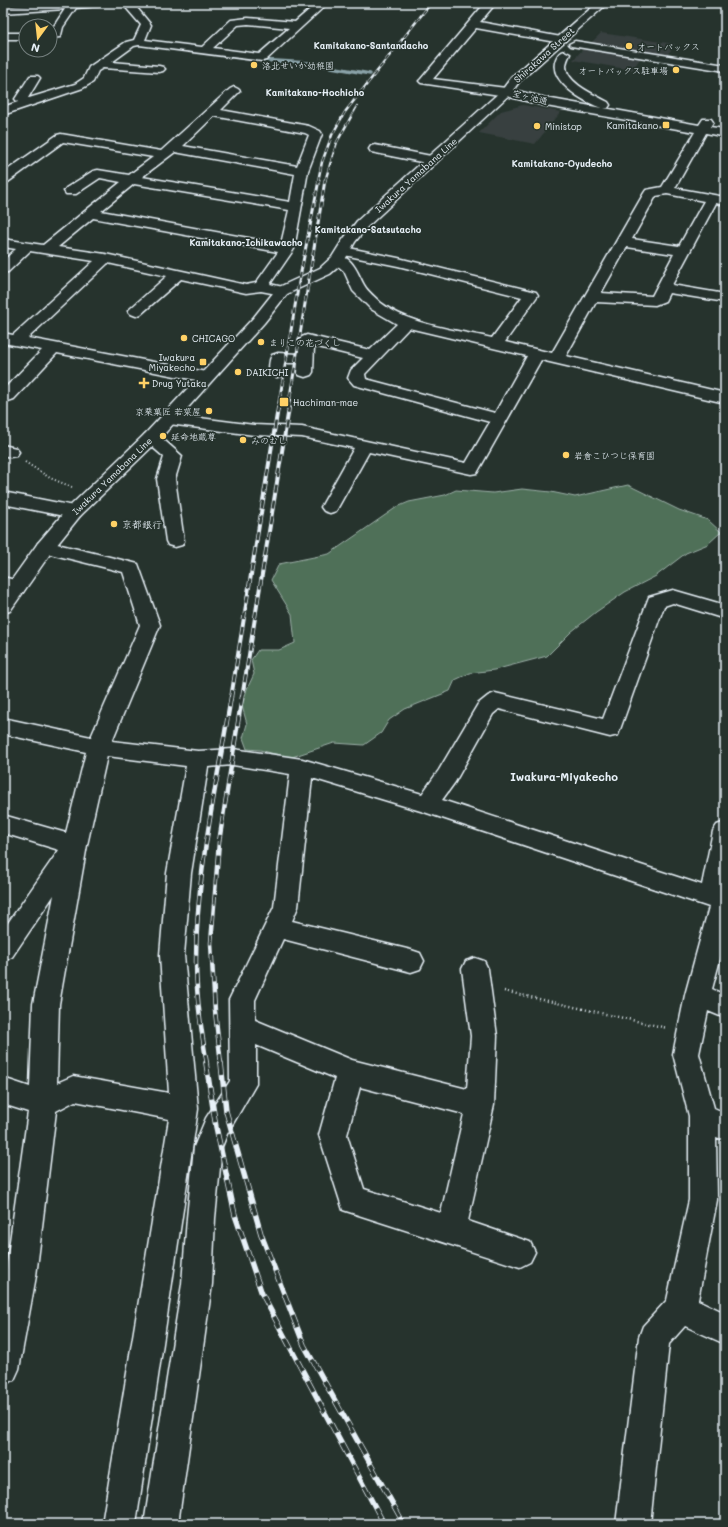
<svg xmlns="http://www.w3.org/2000/svg" width="728" height="1527" viewBox="0 0 728 1527" font-family="Mali,'Klee One',sans-serif">
<style>
.built{fill:#37403f}
.green{fill:#507059;stroke:#9cb0a8}
.lines{fill:none;stroke-linecap:round;stroke-linejoin:round}
.stream{stroke:#8aa2a8;stroke-width:3.5}
.minor-casing{stroke:#e8f1f8;stroke-width:3}
.major-casing{stroke:#e8f1f8;stroke-width:3}
.path-far1{stroke:#e8f1f8;stroke-width:2;stroke-dasharray:1 2.5;stroke-linecap:butt}
.path{stroke:#e8f1f8;stroke-width:2.5;stroke-dasharray:1 3;stroke-linecap:butt}
.minor{fill:#26332d;fill-rule:evenodd}
.major{fill:#26332d;fill-rule:evenodd}
.rail-far4-casing{stroke:#e8f1f8;stroke-width:2.5}
.rail-far3-casing{stroke:#e8f1f8;stroke-width:3}
.rail-far2-casing{stroke:#e8f1f8;stroke-width:4}
.rail-far1-casing{stroke:#e8f1f8;stroke-width:4.5}
.rail-casing{stroke:#e8f1f8;stroke-width:5.5}
.rail-far4{stroke:#26332d;stroke-width:1.5;stroke-dasharray:5;stroke-linecap:butt}
.rail-far3{stroke:#26332d;stroke-width:2;stroke-dasharray:6;stroke-linecap:butt}
.rail-far2{stroke:#26332d;stroke-width:2.5;stroke-dasharray:8;stroke-linecap:butt}
.rail-far1{stroke:#26332d;stroke-width:3;stroke-dasharray:10;stroke-linecap:butt}
.rail{stroke:#26332d;stroke-width:4;stroke-dasharray:12;stroke-linecap:butt}
.poi-dot{fill:#ffd166;stroke:#26332d;stroke-width:1.5}
.labels{text-anchor:middle;dominant-baseline:central;stroke-width:3.5;stroke-linejoin:round;paint-order:stroke}
.far-neighbourhood-label{font-size:9px;font-weight:bold;fill:#e8f1f8;stroke:#26332d}
.far-poi-label{font-size:9px;fill:#e8f1f8;stroke:#26332d;text-anchor:start}
.far-street-label{font-size:9px;fill:#e8f1f8;stroke:#26332d}
.poi-label{font-size:10px;fill:#e8f1f8;stroke:#26332d;text-anchor:start}
.neighbourhood-label{font-size:11px;font-weight:bold;fill:#e8f1f8;stroke:#26332d}
</style>
<rect width="100%" height="100%" fill="#26332d"/>
<filter id="ink" filterUnits="userSpaceOnUse"><feTurbulence type="fractalNoise" baseFrequency=".025" numOctaves="2"/><feDisplacementMap in="SourceGraphic" scale="8" xChannelSelector="R" yChannelSelector="G"/><feConvolveMatrix kernelMatrix="1 2 1 2 8 2 1 2 1" color-interpolation-filters="sRGB"/></filter>
<g filter="url(#ink)">
<path class="built" d="M601 33 675 44 666 57 590 44Z
M584 48 642 56 632 70 573 60Z
M523 105 561 112 535 144 479 133 501 111Z"/>
<path class="green" d="M628 485 679 510 708 520 721 532 708 544 686 553 656 576 625 592 596 612 571 632 547 656 494 670 470 673 455 680 450 691 405 709 389 720 381 733 364 745 334 743 289 758 260 750 247 749 243 738 247 724 242 706 247 689 254 674 251 660 258 650H279L295 643 292 614 271 580 279 564 329 554 397 507 409 502 445 495 456 490 493 493 522 489 551 492 575 497Z"/>
<g class="lines">
<path class="stream" d="M260 60 309 63 370 74"/>
<defs>
<path id="minor" d="M56 3H103L98 6 76 8 63 27 61 35 60 37 50 38V32L65 9 3 13V7Z
M122 3H133L151 25 145 40 202 47 231 20 248 18 295 22 317 3H328L266 60 262 61 139 45 134 46 112 62 159 66 163 67 165 69 163 71 159 72 103 68 98 71 93 82 83 88 3 115V107L18 102 15 99 30 76H38L40 78 28 98H29L75 84 84 78 89 67 126 42 134 40 141 25ZM248 24 289 28 259 54 213 48 238 25Z
M485 3H496L480 22 561 37 566 40 561 43 476 28 433 79 506 88 546 98 602 108C585 103 547 81 556 59 558 55 559 52 564 51L570 54C568 58 566 62 566 66 566 83 595 95 608 102L610 105 608 108H604L699 125 703 119H711L713 122 710 127 725 129V137L706 133 675 188 725 197V205L716 203 672 285 725 294V302L669 293 665 301 655 305 596 302 566 356 725 393V403L541 360 477 473 471 474 369 452 336 511 330 513 324 511 321 507 354 448 302 437 254 435 169 424 163 423 161 419 163 415 169 414 254 425 302 427 466 463 490 422 354 385 348 378 351 370 363 358 314 346 313 372 311 375 305 377 299 375 297 372 298 363H286L285 372 283 375 277 377 271 375C268 370 269 360 272 355L278 353 298 354 299 340 302 337 307 335 370 350 397 324 371 309 353 291 344 271 331 260 333 257C351 252 357 272 364 285 367 291 376 298 381 303 410 325 456 330 492 338L522 297 398 266 339 254 337 251 339 248 344 247 398 258 536 292 538 295 505 342 552 353 644 193 646 190 662 187 695 132 546 106 506 96 421 83 419 81 421 79ZM667 194 704 201 679 246 632 239 656 196ZM627 247 674 254 652 296 601 293ZM409 328 527 356 495 413 366 379 365 374Z
M3 33H26V39H3Z
M575 41 725 65V71L571 46 569 44Z
M234 87 238 89 240 91 221 110 309 126 320 131 322 134 308 171 294 249 270 284 287 288 289 291 287 294 282 295 261 291 246 293 181 279 141 314 136 316 131 314 128 311 131 308 167 276 108 263 28 338 206 372 212 374 214 377 212 380 206 382 57 353 14 399 8 401 3 400V390L42 350 3 343V333L13 335 94 261 30 251 8 272 3 273V261L16 249 3 247V239L43 245 121 182 100 178 76 194H66L64 191 66 188 93 171 98 170 129 175 153 157 63 142 8 182 3 183V173L57 135 61 134 161 151 230 89ZM214 116 305 133 309 135 297 166 183 146ZM175 152 295 174 290 202 142 177ZM134 184 289 210 281 244 101 211ZM93 218 278 252 256 283 246 285 105 254 58 247Z
M375 145 431 156 436 157 437 160 436 163 431 164 371 152 369 149 371 146Z
M151 433 157 434 182 456 175 479 184 541 182 545 175 547 168 545 166 541 157 479 164 457 142 438 145 434Z
M3 445 16 448 19 452 16 456 10 457 3 455Z
M3 492 74 506 80 508 83 512 80 516 74 518 3 504Z
M45 541 138 564 160 625 112 741 198 751 233 749 302 759 422 794 439 770 478 704 488 696 495 693 603 719 649 597 673 590 725 605V619L673 603 664 606 618 735 610 737 499 709 493 714 455 782 442 800 702 885 713 831 717 825 725 822V941L712 989 725 995V1018L708 1011 699 1054 714 1108 725 1113V1140L716 1137 717 1200 698 1300 725 1313V1344L685 1326 669 1344 650 1524H616L639 1337 643 1326 667 1300 689 1200V1116L673 1054 685 995 709 907 424 812 312 778 298 907 292 921 411 950 420 953 424 961 420 969 411 972 283 939 255 1000V1020L352 1060 467 1089 471 1036 462 969 466 961 475 958 484 961 488 969 497 1036 494 1105 468 1221 530 1242 535 1252 530 1262 520 1267 343 1210 319 1135 335 1078 256 1045V1084L227 1134 222 1147 215 1218 212 1284 178 1524H144L182 1284 187 1218 194 1147 206 1118 230 1081 229 1000 274 907 290 774 233 765 208 767 191 873 184 955 198 1109 136 1524H102L169 1119 75 1101 56 1111 36 1276 19 1369 14 1380 3 1385V1291L28 1112 3 1104V1078L30 1087 33 1004 54 895 12 957 3 961V930L59 850 3 833V815L66 833 86 752 3 734V718L91 737 140 625 123 572 38 551 36 547 38 543ZM107 756 186 766 167 873 160 955 169 1093 73 1076 57 1083 59 1004 87 845ZM360 1087 464 1114 441 1213 364 1189 347 1135Z
M3 577 23 582 26 587 23 592 16 593 3 590Z"/>
<path id="major" d="M597 3H608L519 82 510 94 367 227 355 242 343 263 330 274 287 294 264 323 157 442 80 516 52 551 10 611 3 613V592L38 543 68 508 145 434 254 317 277 288 320 268 332 257 342 241 357 221 502 90 511 78Z"/>
</defs>
<use href="#minor" class="minor-casing"/>
<use href="#major" class="major-casing"/>
<path class="path-far1" d="M25 462 50 478 72 487"/>
<path class="path" d="M504 991 667 1028"/>
<use href="#minor" class="minor"/>
<use href="#major" class="major"/>
<defs>
<path id="rail-far4" d="M318 181 322 162 332 135 345 112 431 3
M325 181 337 142 357 106"/>
<path id="rail-far3" d="M278 409 299 282 319 180
M288 409 325 180"/>
<path id="rail-far2" d="M231 698 278 408
M242 698 289 408"/>
<path id="rail-far1" d="M207 1064C201 1030 196 996 196 961 196 873 217 784 231 697
M221 1064 215 1011 211 943 219 842 242 697"/>
<path id="rail" d="M206 1063 216 1127 235 1215 262 1294 384 1524
M221 1063 226 1111 261 1234 304 1345 404 1524"/>
</defs>
<use href="#rail-far4" class="rail-far4-casing"/>
<use href="#rail-far3" class="rail-far3-casing"/>
<use href="#rail-far2" class="rail-far2-casing"/>
<use href="#rail-far1" class="rail-far1-casing"/>
<use href="#rail" class="rail-casing"/>
<use href="#rail-far4" class="rail-far4"/>
<use href="#rail-far3" class="rail-far3"/>
<use href="#rail-far2" class="rail-far2"/>
<use href="#rail-far1" class="rail-far1"/>
<use href="#rail" class="rail"/>
</g>
</g>
<g class="poi-dot">
<circle cx="629" cy="46" r="4"/>
<circle cx="254" cy="65" r="4"/>
<circle cx="676" cy="70" r="4"/>
<rect x="662" y="121" width="8" height="8" rx="2"/>
<circle cx="537" cy="126" r="4"/>
<circle cx="184" cy="338" r="4"/>
<circle cx="261" cy="342" r="4"/>
<rect x="199" y="358" width="8" height="8" rx="2"/>
<circle cx="238" cy="372" r="4"/>
<path d="M142 377h4v4h4v4h-4v4h-4v-4h-4v-4h4z"/>
<rect x="279" y="397" width="10" height="10" rx="2"/>
<circle cx="209" cy="411" r="4"/>
<circle cx="163" cy="436" r="4"/>
<circle cx="243" cy="440" r="4"/>
<circle cx="566" cy="455" r="4"/>
<circle cx="114" cy="524" r="4"/>
</g>
<g class="labels">
<g class="far-neighbourhood-label">
<text x="371" y="45">Kamitakano-Santandacho</text>
<text x="315" y="92">Kamitakano-Hochicho</text>
<text x="562" y="163">Kamitakano-Oyudecho</text>
<text x="368" y="229">Kamitakano-Satsutacho</text>
<text x="246" y="242">Kamitakano-Ichikawacho</text>
</g>
<g class="far-poi-label">
<text x="637" y="46">オートバックス</text>
<text x="262" y="65">洛北せいか幼稚園</text>
<text x="668" y="70" text-anchor="end">オートバックス駐車場</text>
<text x="658" y="125" text-anchor="end">Kamitakano</text>
<text x="545" y="126">Ministop</text>
<text x="192" y="338">CHICAGO</text>
<text x="269" y="342">まりこの花づくし</text>
<text x="195" y="357" text-anchor="end">Iwakura<tspan x="195" dy="10">Miyakecho</tspan></text>
<text x="246" y="372">DAIKICHI</text>
<text x="152" y="383">Drug Yutaka</text>
<text x="293" y="402">Hachiman-mae</text>
<text x="201" y="411" text-anchor="end">京栗菓匠 若菜屋</text>
<text x="171" y="436">延命地蔵尊</text>
<text x="251" y="440">みのむし</text>
<text x="574" y="455">岩倉こひつじ保育園</text>
</g>
<g class="far-street-label">
<text transform="translate(544 55) rotate(-42)">Shirakawa Street</text>
<text transform="translate(530 97) rotate(14)">宝ヶ池通</text>
<text transform="translate(416 175) rotate(-42)">Iwakura Yamabana Line</text>
<text transform="translate(112 476) rotate(-44)">Iwakura Yamabana Line</text>
</g>
<g class="poi-label">
<text x="122" y="524">京都銀行</text>
</g>
<g class="neighbourhood-label">
<text x="564" y="776">Iwakura-Miyakecho</text>
</g>
</g>
<rect width="728" height="1527" fill="none" stroke="#26332d" stroke-width="16"/>
<rect x="8" y="8" width="712" height="1511" fill="none" stroke="#e8f1f8" stroke-width="1.5" filter="url(#ink)"/>
<g transform="translate(38 38) rotate(195)"><circle r="19" fill="#26332d" stroke="#747f7e"/>
<path d="M0-3L7 15L0 10L-7 15Z" fill="#ffd166"/>
<text y="-6" font-size="11" font-weight="bold" text-anchor="middle" fill="#e8f1f8">N</text>
</g>
</svg>
